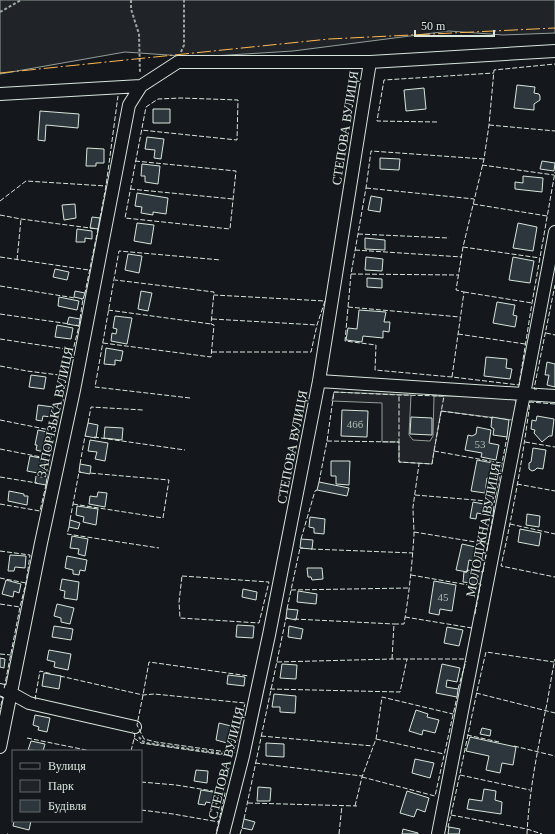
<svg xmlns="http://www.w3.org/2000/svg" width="555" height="834" viewBox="0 0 555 834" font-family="'Times New Roman',serif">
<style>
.green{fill:#202428;stroke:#939e99}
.building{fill:#2c363c;stroke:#d8e6dc}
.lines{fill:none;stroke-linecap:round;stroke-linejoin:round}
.minor-casing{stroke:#d8e6dc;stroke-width:14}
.path{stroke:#9da8a2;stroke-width:2;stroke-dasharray:3 2;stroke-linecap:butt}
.minor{stroke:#14181c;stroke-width:12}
.fence{stroke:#d8e6dc;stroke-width:1;stroke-dasharray:5 2;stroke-linecap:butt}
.power{stroke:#ffb74d;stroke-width:1;stroke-dasharray:14 3 2 3;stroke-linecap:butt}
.labels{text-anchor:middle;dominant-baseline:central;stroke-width:3;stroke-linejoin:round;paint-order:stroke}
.number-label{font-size:11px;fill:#adbab4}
.street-label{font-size:13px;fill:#d8e6dc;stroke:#14181c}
</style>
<rect width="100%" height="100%" fill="#14181c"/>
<path class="green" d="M0 0H555V33L503 35 449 31 293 51 197 57 125 52 0 74Z
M334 392 411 395 409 435 413 440 430 441 433 436 434 396H477L513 398 516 402 513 420 441 411 434 451 432 464 399 462V442H382V403L332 401Z"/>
<path class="building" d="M517 85 535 87 534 93 539 94 540 96V100L534 104V110L514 108Z
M424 88 426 109 406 111 404 90Z
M153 109H170V123H153Z
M40 111 79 114 78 128 46 125 45 141 38 140Z
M147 137 164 139 161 159 154 158 155 150 145 149Z
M87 148 104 149V163H96V166H86Z
M380 158 400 159 399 170 380 169Z
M542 161 555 163 554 171 540 169Z
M142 164 160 166 158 184 145 182V176H141Z
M523 176 543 178 542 192 515 189V182L523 183Z
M137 193 168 198 166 214 153 212V215L141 213 142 207 135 206Z
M371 196 382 198 380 212 368 210Z
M75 204 76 218 64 220 62 205Z
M92 217 100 218 98 229 90 228Z
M137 223 154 225 151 244 134 241Z
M518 223 537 227 533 251 513 248Z
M77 229 92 231V239L85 238V242H76Z
M365 238 385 240V250L365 249Z
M128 254 142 256 139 273 125 270Z
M366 257 383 259 382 271 365 270Z
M513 257 534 261 530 283 509 280Z
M55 269 69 272 67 280 53 277Z
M367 278 382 279V288L367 287Z
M75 291 85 293 83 299 74 297Z
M141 291 152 293 148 311 138 309Z
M59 297 79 301 77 310 58 306Z
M497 302 515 305 513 315 517 316 515 327 493 323Z
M359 310 386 312 384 322H390L389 332 383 331V338L363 336 362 342 346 340 348 328 357 329Z
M115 316 132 318 127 344 111 341 112 333 116 334 117 329 113 328Z
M69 317 80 319 79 326 67 324Z
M57 325 73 328 71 339 55 337Z
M106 348 123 351 121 361 115 360V365L104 364Z
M486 357 507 359 506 368 512 369 510 379 484 376Z
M547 362 555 364V387L547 385 549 375H545Z
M31 375 46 377 44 389 29 387Z
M38 405 53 407 52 417 43 416 42 421 36 420Z
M342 410 368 411 367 437 341 436Z
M537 416 554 419 552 436H549L542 442 534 433 535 430 531 429 532 420 536 421Z
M411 417 432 418V435L410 434Z
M492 417 509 420 507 437 493 435 494 429 491 427Z
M88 423 98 425 96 438 85 436Z
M105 427 123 428 122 440 104 438Z
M477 427 491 430 489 443 499 445 496 460 481 457 482 453 465 450 468 435 472 436 476 434Z
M38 430 52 433 48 453 36 450 37 445H35Z
M90 440 108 443 105 461 95 459 97 452 88 451Z
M533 448 546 450 543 469 537 468 535 470 532 471 529 469V463L531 462Z
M30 456 46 459 43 471 39 470 38 473 27 471Z
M477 460 498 464 495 479 487 478 485 493 471 491Z
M331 461H350L349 485 336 484V476H331Z
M80 464 91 466 90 474 79 472Z
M36 476 47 478 46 485 35 483Z
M319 482 349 488 347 496 317 490Z
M9 491 24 494V496H28L27 505 8 501Z
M98 492 107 493 105 507 89 504 90 496 97 497Z
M487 494 496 495 494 503 485 501Z
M473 502 494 506 493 516 477 513 476 519 470 518Z
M77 506 98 509 96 525 83 522 84 517 76 515Z
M527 514 540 516 539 527 526 525Z
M310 517 325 519 324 534 314 533V528L309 527Z
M70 520 80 523 78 529 69 527Z
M520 529 541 533 539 546 518 542Z
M72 536 88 539 85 556 78 554 79 549 70 548Z
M301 539 313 540 312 549 300 548Z
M462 544 480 548 477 562 469 560 467 572 456 570Z
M10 555 26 556 25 568 15 567 14 571H8Z
M67 556 87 560 85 571 80 570 79 575 73 574V570L65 568Z
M307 568H322L323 579 312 580 311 577H308Z
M467 570 483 572 481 584 463 582 464 572H467Z
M62 579 79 582 77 600 64 598 65 591 60 590Z
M6 580 21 584 19 593 14 591 13 597 2 594Z
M434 581 456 585 452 611 440 609 439 615 429 613Z
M243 589 257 592 256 600 242 597Z
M298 591 317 594 316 604 297 602Z
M57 604 74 608 70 624 61 622V618L54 616Z
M287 609 298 610 296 620 286 618Z
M237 625 254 626 253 638 236 637Z
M54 626 73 629 71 640 52 637Z
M289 626 303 629 301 639 288 637Z
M447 627 463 630 459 646 444 643Z
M49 650 71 654 68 670 54 667 55 662 47 660Z
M0 658 5 659 4 668 0 667Z
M282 664 297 665 296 679 280 678Z
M442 664 460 668 457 682 447 680 446 687 458 689 457 697 436 693Z
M44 673 61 676 59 689 42 686Z
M228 675 245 677 244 686 227 684Z
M274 694 296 696 295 713 280 712V707H272Z
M416 710 428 714 427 717 439 720 435 733 423 730 422 735 409 731Z
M35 715 50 718 47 732 38 730 39 727 33 725Z
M219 723 235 727 231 744 216 740Z
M482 728 491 730 490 736 480 734Z
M470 737 516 747 513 765 502 763 500 773 486 770 489 756 466 751Z
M31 741 45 744 43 751 28 750Z
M266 743 284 744V757L266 756Z
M415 759 434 763 430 778 412 773Z
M196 770 208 771 207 783 194 781Z
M258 787 271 788 270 801H257Z
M484 789 496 791 495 800 502 802 501 814 467 809 469 799 482 801Z
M201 790 219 793 217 804 206 802 205 805 198 804Z
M407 791 429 798 425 812 417 809 414 817 400 813Z
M244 819 255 822 252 830 242 828Z
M14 821H31L29 830 13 826Z
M449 827 460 829 459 834H448Z
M403 829 418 833V834H402Z"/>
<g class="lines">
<defs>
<path id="minor" d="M0 94 141 86 178 62H370L555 51
M319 381 555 396
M0 690 11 693 29 703 135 727
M0 747 41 543 74 390 129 105 141 86
M223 834 243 756 269 635 319 381 370 62
M438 834 524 394 555 232"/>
</defs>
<use href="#minor" class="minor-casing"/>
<path class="path" d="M131 0V9L139 34 140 73
M0 12 21 0
M181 52 184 45V0
M139 737 142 741 147 743 232 755"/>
<use href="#minor" class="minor"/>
<path class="fence" d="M437 122 377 121 384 80 494 73
M489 125 555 131
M484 159 371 151 366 188 351 274 345 341 376 345 375 370 452 377 519 385 532 303 555 172
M135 161 236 171 230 229 125 218 146 107 158 99 181 98 238 100 237 140 141 130
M482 165 554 175
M366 188 474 199
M130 189 233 199
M0 201 26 181 106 186
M473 204 547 216
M0 215 21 219 98 229 85 293
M100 218 106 186 118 96
M358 234 449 238
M463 247 540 258
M355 250 462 257
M0 257 89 270
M17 260 21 219
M351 274 458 275
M0 286 75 298
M464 292 532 303
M348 307 460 317
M108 310 211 324
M0 314 70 324
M80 319 83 299H81
M212 319 317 325
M546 333 555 335
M458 334 525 344
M0 339 73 350 79 326 76 325
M103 343 211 357 214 325 211 324 214 292 115 280
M212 352H311L317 325 325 301 214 295
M0 366 27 371 67 376 63 401 55 431 47 478
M452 377 464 292 456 290 463 247 484 159 489 125 494 70 555 64
M537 389H534L555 285
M190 398 95 387 119 251 221 260
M555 404 530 402C523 457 513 512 501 566L555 577
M441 411 493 418
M0 420 55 431
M88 423 91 407 143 410
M94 437 185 450
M327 441 399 442
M525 442 555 447
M0 449 51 459
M434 451 501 463
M80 464 85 436H86
M0 477 37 483
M319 482 327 441 334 392 399 395 444 396 434 451 432 464 399 462V395
M517 484 555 491
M415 495 487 501
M496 495 507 437
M0 504 40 511 46 485 43 484
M73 504 163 518 169 480 89 473
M70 520 79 472H81
M510 524 555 534
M69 527 67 534 159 548
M414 532 488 544
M301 539 315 491 317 490
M311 549 413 553
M0 551 30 555 26 583 20 607 4 689
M483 572 493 516
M411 575 480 587
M182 576 269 582 259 623 180 618 179 602Z
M0 578 26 583
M291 590 409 588
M0 604 20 607
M287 609 300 548H303
M475 614 480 587 481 584
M405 617 472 628
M294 619 394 624
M0 654 11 655
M392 659 394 624H404C409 595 412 565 414 535 414 526 413 516 413 507 415 493 417 478 419 464
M277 662 392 659H466
M60 676 143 695 154 694 245 703 234 753 156 742 144 739 137 725 143 695 149 662 249 676
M270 689 400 692 407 659
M458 689 466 661
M476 693 555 713
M0 696 3 697 0 709
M36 699H35L40 671 52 674
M467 735 499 742
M261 736 373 746
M27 738 91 751
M134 738 141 743 232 756
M376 739 444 754
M514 746 555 756
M131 751 135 735 132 731
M255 763 362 776
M460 775 530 790
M362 777 435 796 457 697
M141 782 176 785 225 793 216 834
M248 803 357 806
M355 806 362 777 376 739 382 697 453 714
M141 810 173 814 219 822
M451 815 527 829 542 834
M244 819 286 618H288
M449 827H448C462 769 472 710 486 652L554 662
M7 834H8
M240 834 242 828
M339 834 342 805
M527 834C529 793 537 753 545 713 549 695 551 677 555 659"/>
<path class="power" d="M0 73 329 39 555 28"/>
</g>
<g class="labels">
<g class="number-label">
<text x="355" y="424">46б</text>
<text x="480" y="444">53</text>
<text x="443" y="597">45</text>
</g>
<g class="street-label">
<text transform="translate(345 128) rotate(-81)">СТЕПОВА ВУЛИЦЯ</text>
<text transform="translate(55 412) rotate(-78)">ЗАПОРІЗЬКА ВУЛИЦЯ</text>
<text transform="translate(292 447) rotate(-79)">СТЕПОВА ВУЛИЦЯ</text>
<text transform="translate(483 530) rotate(-79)">МОЛОДІЖНА ВУЛИЦЯ</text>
<text transform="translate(226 763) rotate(-76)">СТЕПОВА ВУЛИЦЯ</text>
</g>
</g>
<rect x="12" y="750" width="130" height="72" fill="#14181c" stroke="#626a69"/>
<rect x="20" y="763" width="20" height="6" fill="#14181c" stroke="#626a69"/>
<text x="48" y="770" font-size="12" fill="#d8e6dc">Вулиця</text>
<rect x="20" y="780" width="20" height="12" fill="#202428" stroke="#626a69"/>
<text x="48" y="790" font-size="12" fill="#d8e6dc">Парк</text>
<rect x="20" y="800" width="20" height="12" fill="#2c363c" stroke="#626a69"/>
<text x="48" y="810" font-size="12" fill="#d8e6dc">Будівля</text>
<path d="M415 30v6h79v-6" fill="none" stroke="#d8e6dc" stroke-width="2"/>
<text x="421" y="30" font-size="12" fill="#d8e6dc" stroke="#14181c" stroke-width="3" paint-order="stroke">50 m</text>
</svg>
